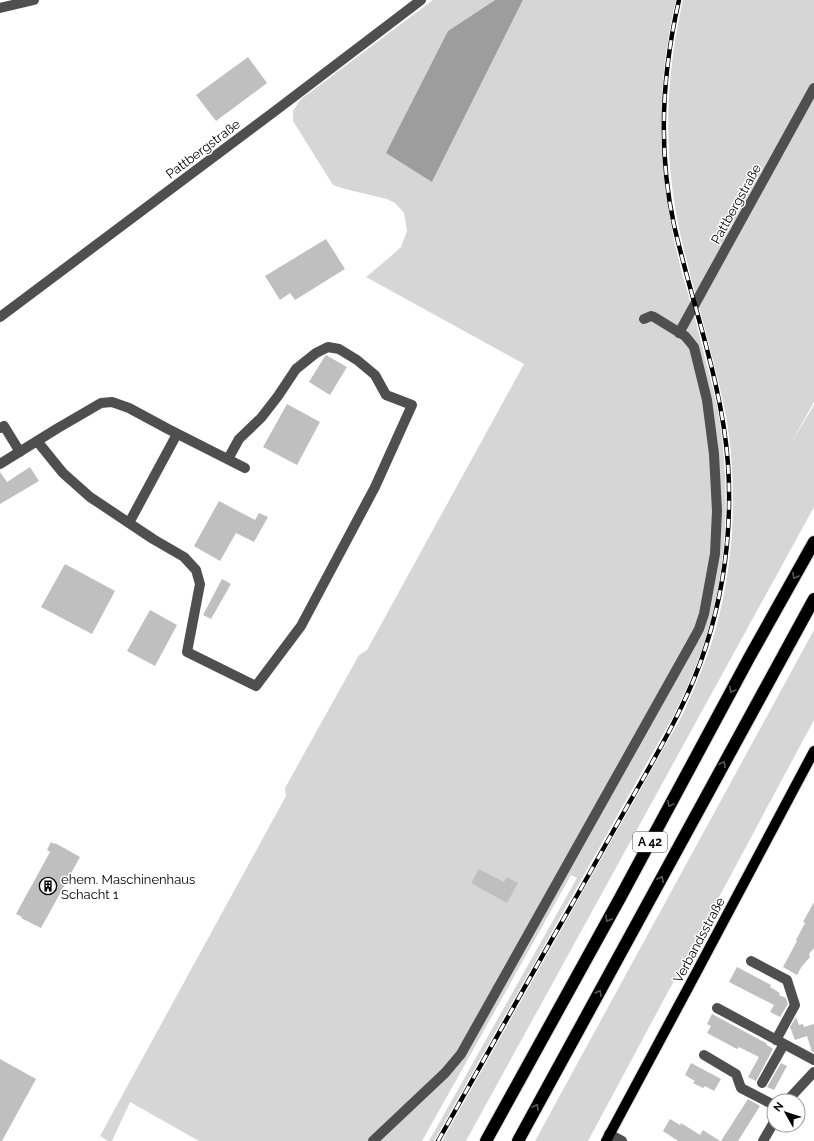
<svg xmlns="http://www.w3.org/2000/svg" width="814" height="1141" viewBox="0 0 814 1141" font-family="Raleway,sans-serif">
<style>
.green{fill:#d6d6d6}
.water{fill:#9d9d9d}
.building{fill:#bfbfbf}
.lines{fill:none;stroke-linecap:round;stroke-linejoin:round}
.major-casing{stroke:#dbdbdb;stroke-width:12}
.highway-casing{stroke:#dbdbdb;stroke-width:14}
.minor{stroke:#4f4f4f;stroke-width:10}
.major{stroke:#000;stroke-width:10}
.highway{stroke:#000;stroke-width:12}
.rail-casing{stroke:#000;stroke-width:4.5}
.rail{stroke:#fff;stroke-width:3;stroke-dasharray:9;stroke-linecap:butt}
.oneway{stroke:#595959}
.labels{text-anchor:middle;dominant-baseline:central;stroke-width:3;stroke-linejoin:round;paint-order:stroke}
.shield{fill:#fff;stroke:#4c4c4c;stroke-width:1}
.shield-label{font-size:12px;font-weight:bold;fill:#000}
.street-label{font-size:13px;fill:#000;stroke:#fff}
.poi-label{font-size:13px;fill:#000;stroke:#fff;text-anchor:start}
</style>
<rect width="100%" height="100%" fill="#fff"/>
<path class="green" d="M433 0H495L448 31 432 182 523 0H676C654 91 658 183 682 273 684 282 688 291 690 301 696 320 700 339 705 358 711 379 716 400 720 422 728 479 728 538 717 594 709 636 693 677 674 715L434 1141H429L577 878 571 875 422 1141H199L130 1102 112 1141H108L100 1136 286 796 285 788 359 655 367 650 524 364 366 277 390 257 401 247 407 231 404 213 395 203 387 199 345 189 333 185 293 121V111L300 100Z
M683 0H814V402L789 447 814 405V507L466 1141H442L683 714C695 686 708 658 716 628 733 566 737 500 729 436 726 411 720 388 714 364 705 327 694 291 685 254 663 168 663 87 683 0Z
M814 630V720L588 1141H535Z"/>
<path class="water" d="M495 0H523L432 182 386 153 448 31Z"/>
<path class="building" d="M248 57 267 83 216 121 196 95Z
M326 239 345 269 295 300 290 293 280 300 265 276Z
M326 355 347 367 330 395 309 382 325 356Z
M287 404 320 422 297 465 263 447Z
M30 467 39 481 0 504V472L7 482Z
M219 501 255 520 259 513 268 517 254 542 236 533 220 561 194 546Z
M65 564 115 591 92 634 41 607Z
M222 579 231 584 211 619 203 615Z
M150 610 177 625 155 666 127 651Z
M51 842 54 844 55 843 80 857 41 928 21 918 22 917 16 914 50 852 47 850Z
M479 869 504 882 507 877 518 883 507 903 471 883Z
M814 902V948L809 954 810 957 802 966 797 975 783 967 797 941 796 940 805 923 803 922Z
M737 967 771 985 770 987 780 993 779 995 786 998 788 1004 780 1017 770 1012 774 1005 729 982Z
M712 1014 766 1043V1044L773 1049 756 1081 748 1077 759 1057 739 1047 737 1049 707 1033 711 1026 707 1024Z
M796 1017 799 1025 803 1024 804 1027 814 1024V1052H812L807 1036 795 1040 790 1027Z
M0 1059 36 1079 2 1141H0Z
M691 1063 721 1079 714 1091 705 1086 703 1088 693 1083 695 1081 685 1075Z
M781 1063 787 1066 774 1090 767 1087Z
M748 1099 760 1106 738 1141H721Z
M670 1119 680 1125 681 1123 700 1135 703 1130 720 1141H678L663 1131Z"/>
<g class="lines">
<defs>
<path id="major" d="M606 1141 695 975 814 751"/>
<path id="highway" d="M486 1141 620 898 749 658 814 542
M518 1141 814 599"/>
</defs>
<use href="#major" class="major-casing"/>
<use href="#highway" class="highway-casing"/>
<path class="minor" d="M0 8 34 0
M0 317 279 108 421 0
M679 333 814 88
M0 428 4 426 20 452
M37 441 63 473 90 497 153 539 184 557 196 570 200 584 187 652 256 686 301 626 375 487 412 405 386 395 375 375 357 360 339 349 328 347 316 353 296 369 278 396 261 418 239 439 228 459
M0 464 58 428 101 403 112 402 129 408 168 429 245 468
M129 523 177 434
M751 961 787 980 795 1005 776 1040
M717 1008 814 1060
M704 1055 736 1074 741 1088 774 1105
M762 1083 784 1044
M787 1101 814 1072
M609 1134 622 1141
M373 1141 445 1073 461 1054 692 642 699 629 704 614 715 554 717 511 714 454 707 400 694 347 690 342 685 336 654 317 651 316 644 319
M763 1141 774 1122"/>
<use href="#major" class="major"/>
<use href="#highway" class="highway"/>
<defs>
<path id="rail" d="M438 1141C486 1056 534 970 583 885 602 851 621 817 640 784 665 740 691 694 706 646 725 587 732 525 728 464 722 382 692 304 674 225 658 151 662 74 679 0"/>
</defs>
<use href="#rail" class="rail-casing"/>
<use href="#rail" class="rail"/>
</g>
<defs><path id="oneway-chevron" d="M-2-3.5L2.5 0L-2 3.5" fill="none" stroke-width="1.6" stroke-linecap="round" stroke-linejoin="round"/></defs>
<g class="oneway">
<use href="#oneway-chevron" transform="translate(795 576) rotate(119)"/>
<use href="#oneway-chevron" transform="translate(732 690) rotate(118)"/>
<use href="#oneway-chevron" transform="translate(723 764) rotate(-62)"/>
<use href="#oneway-chevron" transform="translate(670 804) rotate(118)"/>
<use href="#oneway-chevron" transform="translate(661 879) rotate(-62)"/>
<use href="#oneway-chevron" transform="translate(608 919) rotate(119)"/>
<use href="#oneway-chevron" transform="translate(599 993) rotate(-61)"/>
<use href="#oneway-chevron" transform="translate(536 1107) rotate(-61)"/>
</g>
<defs>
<symbol id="building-ring" viewBox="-11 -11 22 22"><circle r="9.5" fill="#fff" stroke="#000" stroke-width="1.5"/><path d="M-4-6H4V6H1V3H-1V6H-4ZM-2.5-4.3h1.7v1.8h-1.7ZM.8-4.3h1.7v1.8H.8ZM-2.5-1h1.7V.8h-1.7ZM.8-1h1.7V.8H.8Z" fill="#000"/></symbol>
</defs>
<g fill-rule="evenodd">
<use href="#building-ring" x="38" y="876" width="20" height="20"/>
</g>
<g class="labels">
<rect class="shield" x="633" y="832" width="34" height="20" rx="3"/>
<g class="shield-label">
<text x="650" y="842">A 42</text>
</g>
<g class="street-label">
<text transform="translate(203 149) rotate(-37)">Pattbergstraße</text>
<text transform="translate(736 204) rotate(-61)">Pattbergstraße</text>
<text transform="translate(699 940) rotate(-62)">Verbandsstraße</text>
</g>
<g class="poi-label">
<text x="61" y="879">ehem. Maschinenhaus<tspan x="61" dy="15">Schacht 1</tspan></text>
</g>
</g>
<g transform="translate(786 1113) rotate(309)"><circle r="19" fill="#ffffff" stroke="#999999"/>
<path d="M0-3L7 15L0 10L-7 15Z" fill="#000000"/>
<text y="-6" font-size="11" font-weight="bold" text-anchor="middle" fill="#000000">N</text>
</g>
</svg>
